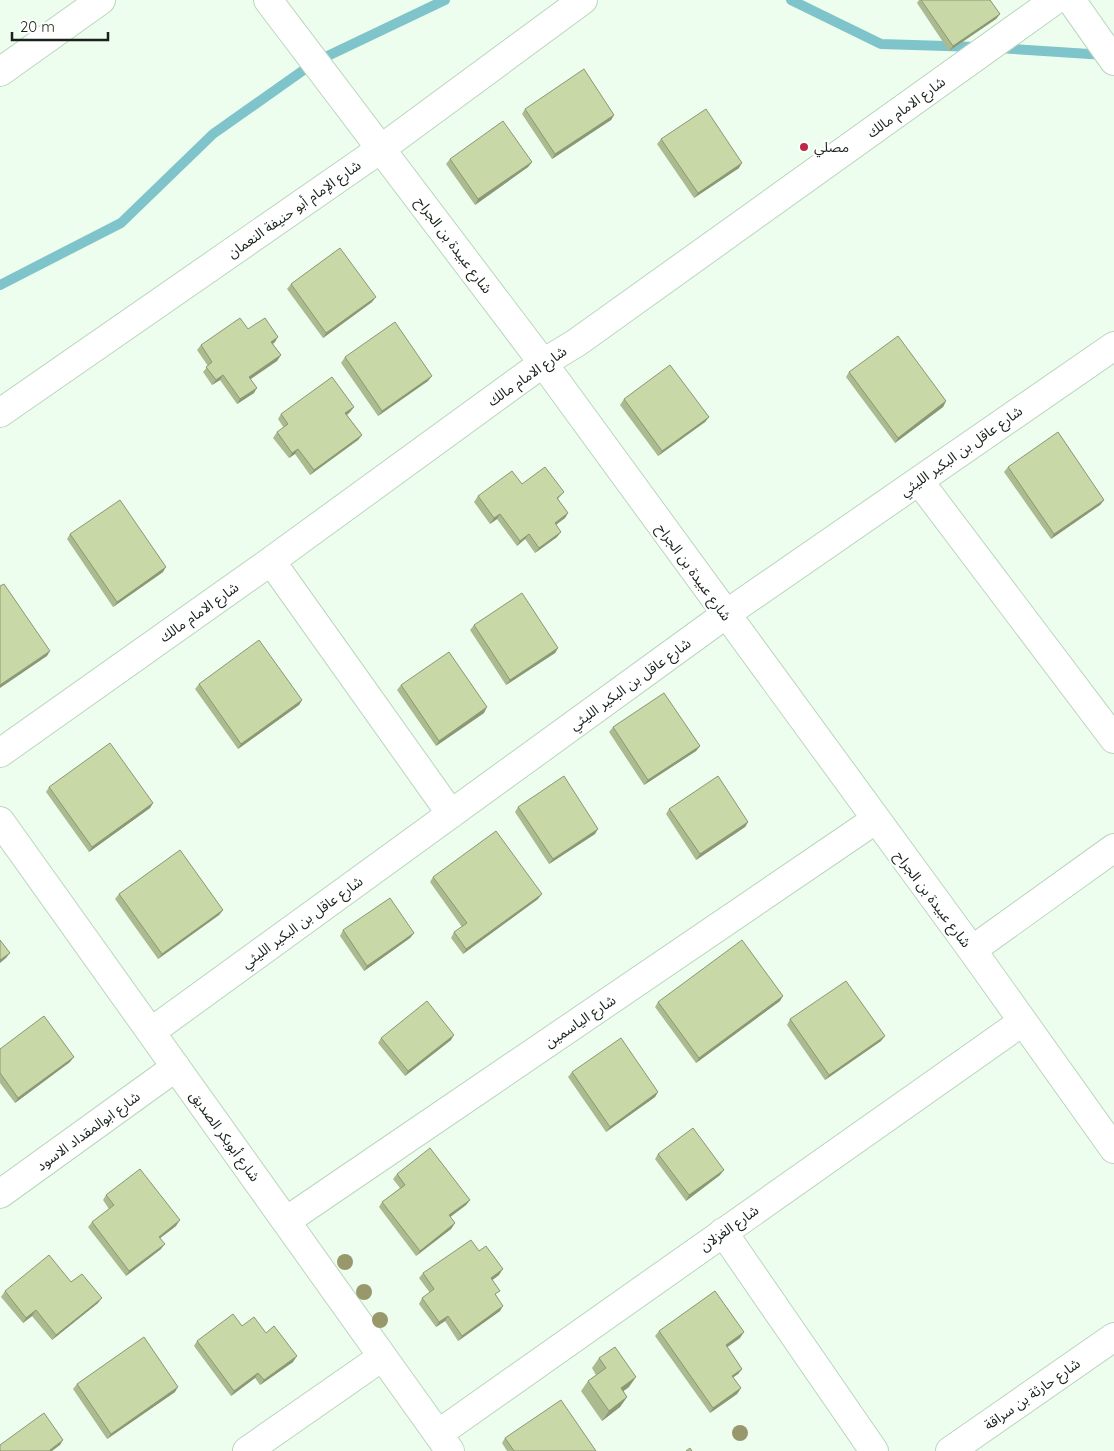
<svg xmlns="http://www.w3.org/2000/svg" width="1114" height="1451" viewBox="0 0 1114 1451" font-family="Quicksand,'Noto Sans Arabic',sans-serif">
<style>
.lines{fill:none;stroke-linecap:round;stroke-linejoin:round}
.stream{stroke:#80c4cb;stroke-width:10}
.minor-casing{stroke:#bad6be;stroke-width:30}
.minor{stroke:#fff;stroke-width:28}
.tree{fill:#98986c}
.wall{fill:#acba8f}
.shaded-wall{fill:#8c9774}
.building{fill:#c8d8a6;stroke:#8c9774}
.poi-dot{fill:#ba2948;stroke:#fff;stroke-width:2}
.labels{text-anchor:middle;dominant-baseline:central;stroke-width:4.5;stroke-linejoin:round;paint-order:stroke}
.street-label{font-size:14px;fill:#18221a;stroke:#fff}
.poi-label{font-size:14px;fill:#18221a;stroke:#fff;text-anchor:start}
</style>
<rect width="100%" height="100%" fill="#edfeef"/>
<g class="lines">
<path class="stream" d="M791 0 881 44 977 47
M997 48 1105 55
M0 285 121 223 213 134 315 62 445 0"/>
<defs>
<path id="minor" d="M268 0 543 363 972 950 1114 1149
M1071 0 1114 61
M0 72 101 0
M0 413 382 148 583 0
M919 481 1114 739
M271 561 451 814
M0 753 271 561 543 363 576 343 1055 0
M0 821 450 1451
M972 950 1114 848
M152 1031 729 612 1114 346
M0 1194 176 1067
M286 1221 875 820
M723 1232 874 1451
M438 1434 1022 1022
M247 1451 382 1357
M950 1451 1114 1337"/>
</defs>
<use href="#minor" class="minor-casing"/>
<use href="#minor" class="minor"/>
</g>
<g class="tree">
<circle cx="345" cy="1262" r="8"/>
<circle cx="364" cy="1292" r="8"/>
<circle cx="380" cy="1320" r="8"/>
<circle cx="740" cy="1433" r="8"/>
</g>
<path class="wall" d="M919 0H990L1000 14 996 19 949 51 917 3Z
M525 109 614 115 611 120 552 159 522 114Z
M661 139 739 168 694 198 657 144Z
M450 159 532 162 528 167 475 205 446 164Z
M291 284 372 302 323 338 287 289Z
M248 329 275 342 273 344 281 355 277 361 251 379 254 393 237 404 220 380 212 385 203 372 208 366 197 350 201 345Z
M345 357 428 381 378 416 341 363Z
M849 372 946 401 943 407 895 443 846 377Z
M624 399 709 417 705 422 658 456 620 405Z
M354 407 350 412 347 415 362 435 358 440 310 475 295 454 289 458 273 438 277 432 284 428 278 419 281 414Z
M1008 467 1104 500 1100 505 1051 539 1004 472Z
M522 484 564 492 558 499 568 513 565 518 556 525 557 537 535 553 525 539 517 546 497 519 490 524 474 502 478 496Z
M70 534 163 572 113 607 67 539Z
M474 625 558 648 555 653 506 685 470 630Z
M199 684 302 700 299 705 238 749 195 689Z
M401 685 484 713 436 746 397 690Z
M613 727 700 746 696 751 644 785 609 732Z
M49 787 153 803 150 808 89 852 46 792Z
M518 807 595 834 549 864 515 812Z
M669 809 748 822 745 827 696 860 666 814Z
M433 877 538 899 463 954 451 938 454 932 462 927 430 882Z
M119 894 223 910 219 915 158 959 115 899Z
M343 930 414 933 410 938 364 971 340 936Z
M780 1001 696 1063 655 1007 658 1002Z
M790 1019 881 1041 825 1080 787 1025Z
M381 1038 451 1040 405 1076 378 1043Z
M0 1049 70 1062 15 1103 0 1083Z
M572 1072 658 1092 655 1097 606 1132 568 1077Z
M658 1154 720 1175 686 1201 655 1159Z
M397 1174 470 1200 466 1205 450 1217 455 1223 451 1229 416 1256 379 1207 382 1202 400 1188 393 1179Z
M106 1195 176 1226 160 1238 161 1249 126 1276 88 1227 92 1222 109 1209 103 1200Z
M479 1251 499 1275 492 1280 500 1311 458 1341 445 1321 436 1327 419 1304 422 1298 430 1293 419 1278 423 1273Z
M5 1291 98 1303 52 1340 32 1316 23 1323 1 1297Z
M242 1326 266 1333 293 1362 260 1385 255 1378 231 1396 194 1346 197 1341Z
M659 1331 740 1338 727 1347 742 1369 738 1374 733 1377 741 1388 737 1394 710 1413 655 1336Z
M599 1358 629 1387 623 1391 627 1397 620 1407 602 1421 581 1391 588 1381 596 1375 592 1368Z
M77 1384 175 1392 107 1439 73 1389Z
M505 1438 596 1451H507L502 1443Z"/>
<path class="shaded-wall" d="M1000 14 996 19 949 51 953 46Z
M614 115 611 120 552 159 555 154Z
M532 162 528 167 475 205 478 199Z
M742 163 739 168 694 198 698 193Z
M376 297 372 302 323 338 326 333Z
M278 337 275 342 268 347 271 342Z
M281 355 277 361 246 382 249 377Z
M223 375 220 380 212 385 216 380Z
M432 376 428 381 378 416 382 411Z
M257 388 254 393 237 404 240 399Z
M946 401 943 407 895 443 898 438Z
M354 407 350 412 342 419 345 413Z
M709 417 705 422 658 456 662 451Z
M362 435 358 440 310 475 314 470Z
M298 449 295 454 289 458 292 453Z
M1104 500 1100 505 1051 539 1054 534Z
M568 513 565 518 551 528 555 523Z
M500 514 497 519 490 524 494 518Z
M561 532 557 537 535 553 539 548Z
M529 534 525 539 517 546 520 541Z
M166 567 163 572 113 607 117 602Z
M558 648 555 653 506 685 510 680Z
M50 651 47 656 0 688V685Z
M302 700 299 705 238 749 241 744Z
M487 707 484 713 436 746 439 741Z
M700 746 696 751 644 785 648 780Z
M153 803 150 808 89 852 92 847Z
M748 822 745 827 696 860 700 854Z
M598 829 595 834 549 864 553 859Z
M542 894 538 899 463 954 466 949Z
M223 910 219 915 158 959 162 954Z
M414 933 410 938 364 971 367 966Z
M10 953 6 958 0 963V960Z
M783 996 780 1001 696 1063 699 1058Z
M454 1035 451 1040 405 1076 408 1071Z
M885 1036 881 1041 825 1080 829 1075Z
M74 1057 70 1062 15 1103 18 1098Z
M658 1092 655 1097 606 1132 610 1127Z
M724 1170 720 1175 686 1201 689 1195Z
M470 1200 466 1205 445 1221 449 1215Z
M180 1220 176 1226 155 1242 159 1237Z
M455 1223 451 1229 416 1256 420 1251Z
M165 1244 161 1249 126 1276 129 1271Z
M503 1269 499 1275 487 1284 491 1278Z
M102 1298 98 1303 52 1340 56 1335Z
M503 1306 500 1311 458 1341 462 1336Z
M36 1310 32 1316 23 1323 26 1318Z
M448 1316 445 1321 436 1327 439 1322Z
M744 1332 740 1338 722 1351 726 1345Z
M297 1356 293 1362 260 1385 264 1380Z
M742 1369 738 1374 728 1381 732 1376Z
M258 1373 255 1378 231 1396 234 1391Z
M636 1377 629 1387 614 1398 621 1388Z
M178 1387 175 1392 107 1439 111 1434Z
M741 1388 737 1394 710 1413 713 1408Z
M627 1397 620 1407 602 1421 609 1411Z
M63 1440 60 1445 52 1451H49Z"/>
<path class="building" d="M921 0H990L1000 14 953 46Z
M584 69 614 115 555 154 525 109Z
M706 109 742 163 698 193 661 139Z
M503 121 532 162 478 199 450 159Z
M340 248 376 297 326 333 291 284Z
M240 318 248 329 265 318 278 337 271 342 281 355 249 377 257 388 240 399 223 375 216 380 206 367 212 362 201 345Z
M395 322 432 376 382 411 345 357Z
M898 336 946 401 898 438 849 372Z
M670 365 709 417 662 451 624 399Z
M332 377 354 407 345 413 362 435 314 470 298 449 292 453 277 432 288 424 281 414Z
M1058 432 1104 500 1054 534 1008 467Z
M545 467 564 492 557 498 568 513 555 523 561 532 539 548 529 534 520 541 500 514 494 518 478 496 512 471 522 484Z
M120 500 166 567 117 602 70 534Z
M4 584 50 651 0 685V586Z
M522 593 558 648 510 680 474 625Z
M259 640 302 700 241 744 199 684Z
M449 652 487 707 439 741 401 685Z
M664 693 700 746 648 780 613 727Z
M110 743 153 803 92 847 49 787Z
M564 776 598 829 553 859 518 807Z
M718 776 748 822 700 854 669 809Z
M496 831 542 894 466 949 454 932 467 923 433 877Z
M180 850 223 910 162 954 119 894Z
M390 898 414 933 367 966 343 930Z
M0 940 10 953 0 960Z
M742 940 783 996 699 1058 658 1002Z
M846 981 885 1036 829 1075 790 1019Z
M427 1001 454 1035 408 1071 381 1038Z
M44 1016 74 1057 18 1098 0 1073V1049Z
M621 1038 658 1092 610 1127 572 1072Z
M693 1128 724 1170 689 1195 658 1154Z
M430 1148 470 1200 449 1215 455 1223 420 1251 382 1202 405 1185 397 1174Z
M140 1169 180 1220 159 1237 165 1244 129 1271 92 1222 114 1205 106 1195Z
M471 1240 479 1251 486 1246 503 1269 491 1278 500 1291 495 1294 503 1306 462 1336 448 1316 439 1322 422 1298 434 1289 423 1273Z
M49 1255 71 1282 82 1274 102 1298 56 1335 36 1310 26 1318 5 1291Z
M715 1291 744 1332 726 1345 742 1369 732 1376 741 1388 713 1408 659 1331Z
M233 1314 242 1326 254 1317 266 1333 274 1326 297 1356 264 1380 258 1373 234 1391 197 1341Z
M144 1337 178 1387 111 1434 77 1384Z
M615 1347 636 1377 621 1388 627 1397 609 1411 588 1381 606 1368 599 1358Z
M561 1400 596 1451H514L505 1438Z
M44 1413 63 1440 50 1450V1451H0V1445Z
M690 1448 692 1451H686Z"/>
<circle class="poi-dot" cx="804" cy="147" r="5"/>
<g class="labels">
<g class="street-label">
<text transform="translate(906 107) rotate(-36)">شارع الامام مالك</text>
<text transform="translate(294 209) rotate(-35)">شارع الإمام أبو حنيفة النعمان</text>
<text transform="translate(454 245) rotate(53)">شارع عبيدة بن الجراح</text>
<text transform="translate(527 376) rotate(-35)">شارع الامام مالك</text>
<text transform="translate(961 451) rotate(-35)">شارع عاقل بن البكير الليثي</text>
<text transform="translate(694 572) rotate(54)">شارع عبيدة بن الجراح</text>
<text transform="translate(199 612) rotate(-35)">شارع الامام مالك</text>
<text transform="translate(630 684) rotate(-36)">شارع عاقل بن البكير الليثي</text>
<text transform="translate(933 899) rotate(53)">شارع عبيدة بن الجراح</text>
<text transform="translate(302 922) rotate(-36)">شارع عاقل بن البكير الليثي</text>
<text transform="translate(580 1021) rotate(-34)">شارع الياسمين</text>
<text transform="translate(88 1131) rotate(-36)">شارع ابوالمقداد الاسود</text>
<text transform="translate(225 1136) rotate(54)">شارع أبوبكر الصديق</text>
<text transform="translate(729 1228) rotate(-35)">شارع الغزلان</text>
<text transform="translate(1032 1394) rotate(-35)">شارع حارثة بن سراقة</text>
</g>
<g class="poi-label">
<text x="814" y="147">مصلي</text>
</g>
</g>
<path d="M12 32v8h96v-8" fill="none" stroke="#18221a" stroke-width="2.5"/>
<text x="20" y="32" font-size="15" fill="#18221a" stroke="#ffffff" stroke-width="4" paint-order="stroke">20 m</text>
</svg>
